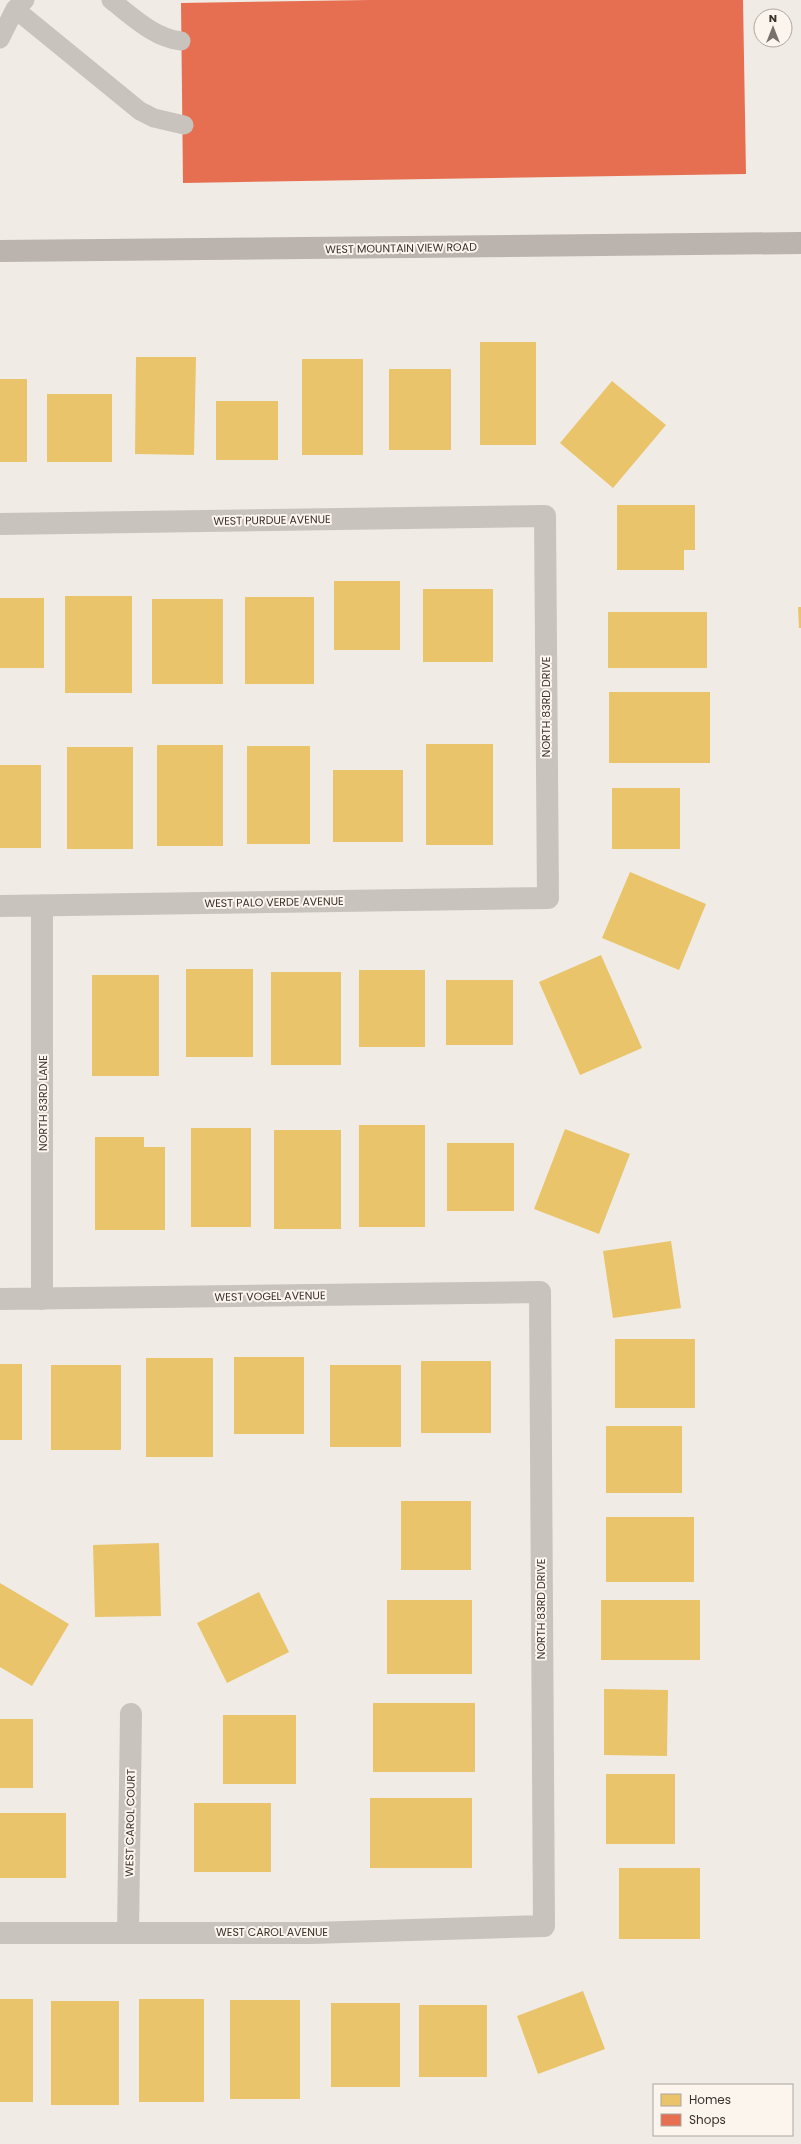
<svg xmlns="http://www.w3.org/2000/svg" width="801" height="2144" viewBox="0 0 801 2144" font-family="Poppins,sans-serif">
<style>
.homes{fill:#e9c46a}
.shops{fill:#e76f51}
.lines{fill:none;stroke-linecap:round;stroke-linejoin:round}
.lane{stroke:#c9c3be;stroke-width:19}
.street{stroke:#c9c3be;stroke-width:22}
.secondary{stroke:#bab3ae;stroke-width:22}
.labels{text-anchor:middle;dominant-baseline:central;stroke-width:4;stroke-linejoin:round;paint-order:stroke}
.street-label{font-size:11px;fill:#3b302b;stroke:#fbf5ee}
</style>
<rect width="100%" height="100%" fill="#f0ebe5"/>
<path class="homes" d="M480 342H536V445H480Z
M136 357H196L194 455 135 454Z
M302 359H363V455H302Z
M389 369H451V450H389Z
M0 379H27V462H0Z
M612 381 666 425 613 488 560 443Z
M47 394H112V462H47Z
M216 401H278V460H216Z
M617 505H695V550H684V570H617Z
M334 581H400V650H334Z
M423 589H493V662H423Z
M65 596H132V693H65Z
M245 597H314V684H245Z
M0 598H44V668H0Z
M152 599H223V684H152Z
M798 607H801V628H799Z
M608 612H707V668H608Z
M609 692H710V763H609Z
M426 744H493V845H426Z
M157 745H223V846H157Z
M247 746H310V844H247Z
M67 747H133V849H67Z
M0 765H41V848H0Z
M333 770H403V842H333Z
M612 788H680V849H612Z
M630 872 706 904 679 970 602 938Z
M601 955 642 1048 580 1075 539 982Z
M186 969H253V1057H186Z
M359 970H425V1047H359Z
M271 972H341V1065H271Z
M92 975H159V1076H92Z
M446 980H513V1045H446Z
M359 1125H425V1227H359Z
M191 1128H251V1227H191Z
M565 1129 630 1154 599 1234 534 1209Z
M274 1130H341V1229H274Z
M95 1137H144V1147H165V1230H95Z
M447 1143H514V1211H447Z
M671 1241 681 1308 613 1318 603 1251Z
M615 1339H695V1408H615Z
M234 1357H304V1434H234Z
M146 1358H213V1457H146Z
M421 1361H491V1433H421Z
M0 1364H22V1440H0Z
M51 1365H121V1450H51Z
M330 1365H401V1447H330Z
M606 1426H682V1493H606Z
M401 1501H471V1570H401Z
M606 1517H694V1582H606Z
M159 1543 161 1616 95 1617 93 1545Z
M0 1583 69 1624 32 1686 0 1667Z
M259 1592 289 1652 227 1683 197 1623Z
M387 1600H472V1674H387Z
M601 1600H700V1660H601Z
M604 1689 668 1690 667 1756 604 1755Z
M373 1703H475V1772H373Z
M223 1715H296V1784H223Z
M0 1719H33V1788H0Z
M606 1774H675V1844H606Z
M370 1798H472V1868H370Z
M194 1803H271V1872H194Z
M0 1813H66V1878H0Z
M619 1868H700V1939H619Z
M583 1991 605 2049 538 2074 517 2016Z
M0 1999H33V2102H0Z
M139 1999H204V2102H139Z
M230 2000H300V2099H230Z
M51 2001H119V2105H51Z
M331 2003H400V2087H331Z
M419 2005H487V2077H419Z"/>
<path class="shops" d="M369 0H743L746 174 183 183 181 3Z"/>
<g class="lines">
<path class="lane" d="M111 0C132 16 154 38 181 41
M15 9 140 111 154 118 184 125
M0 39 15 9 25 0"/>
<path class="street" d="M0 524 545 516 548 898 0 906
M42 906V1299
M0 1299 540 1292 544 1926 312 1933H0
M128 1933 131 1714"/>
<path class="secondary" d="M0 251 801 243"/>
</g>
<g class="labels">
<g class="street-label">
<text transform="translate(401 248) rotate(-1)">WEST MOUNTAIN VIEW ROAD</text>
<text transform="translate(272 520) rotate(-1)">WEST PURDUE AVENUE</text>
<text transform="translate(546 707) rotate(-90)">NORTH 83RD DRIVE</text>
<text transform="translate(274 902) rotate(-1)">WEST PALO VERDE AVENUE</text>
<text transform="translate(43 1103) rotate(-90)">NORTH 83RD LANE</text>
<text transform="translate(270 1296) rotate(-1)">WEST VOGEL AVENUE</text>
<text transform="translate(541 1609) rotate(-90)">NORTH 83RD DRIVE</text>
<text transform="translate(130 1823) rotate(-89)">WEST CAROL COURT</text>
<text x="272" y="1932">WEST CAROL AVENUE</text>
</g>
</g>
<rect x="653" y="2084" width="140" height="52" fill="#fbf5ee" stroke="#aea6a0"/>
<rect x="661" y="2094" width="20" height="12" fill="#e9c46a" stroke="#aea6a0"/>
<text x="689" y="2104" font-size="12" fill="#3b302b">Homes</text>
<rect x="661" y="2114" width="20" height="12" fill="#e76f51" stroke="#aea6a0"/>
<text x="689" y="2124" font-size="12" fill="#3b302b">Shops</text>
<g transform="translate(773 28)"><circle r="19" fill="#fbf5ee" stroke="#aea6a0"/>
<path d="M0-3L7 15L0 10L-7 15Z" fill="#7a716c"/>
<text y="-6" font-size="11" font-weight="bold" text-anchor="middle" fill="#3b302b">N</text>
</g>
</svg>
